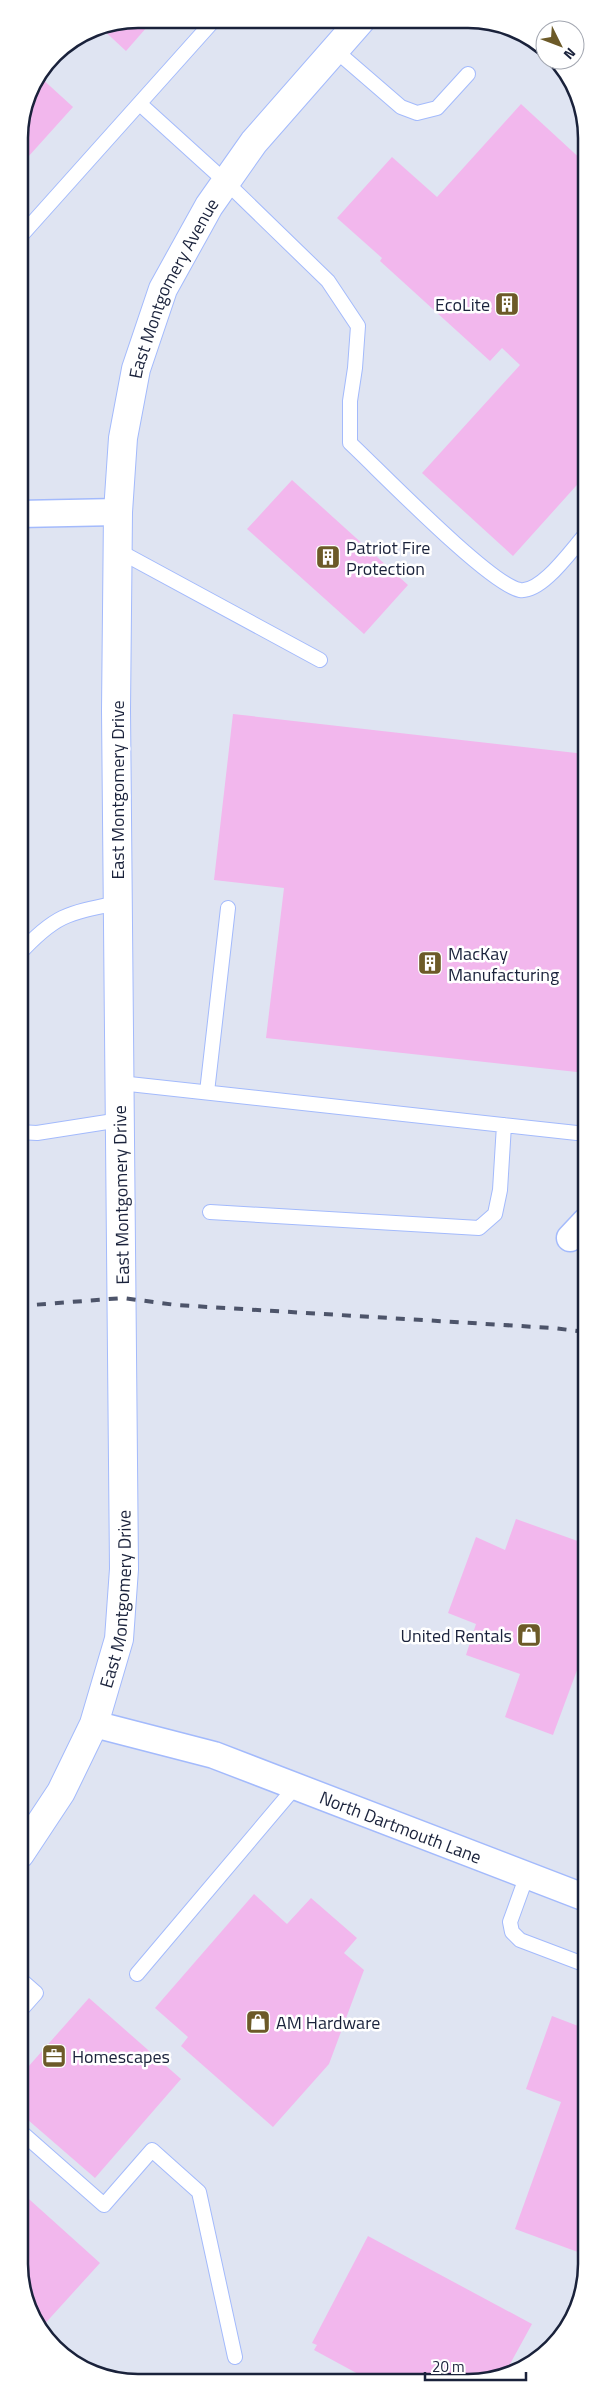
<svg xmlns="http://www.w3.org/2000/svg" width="605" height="2402" viewBox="0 0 605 2402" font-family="'Titillium Web',sans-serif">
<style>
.building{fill:#f2b7ed}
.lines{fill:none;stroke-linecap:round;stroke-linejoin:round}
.lane-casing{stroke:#a3bafc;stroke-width:16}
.street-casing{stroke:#a3bafc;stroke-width:29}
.secondary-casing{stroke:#a3bafc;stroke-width:30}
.lane{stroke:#fff;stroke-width:14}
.street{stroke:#fff;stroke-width:26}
.secondary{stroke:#fff;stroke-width:28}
.rail{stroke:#4d546a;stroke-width:4;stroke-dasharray:9 9;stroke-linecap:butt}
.labels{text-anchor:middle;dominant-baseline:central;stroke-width:5;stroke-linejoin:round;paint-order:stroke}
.street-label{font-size:18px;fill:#1a223b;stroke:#fff}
.poi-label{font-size:18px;fill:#1a223b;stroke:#fff;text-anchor:start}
.rim{fill:none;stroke:#1a223b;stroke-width:2.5}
</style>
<rect width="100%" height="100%" fill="#dfe4f2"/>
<path class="building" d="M138 19H154L126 51 99 26Z
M39 76 73 107 19 167V130L28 92Z
M521 104 585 163V476L513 556 422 473 520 365 502 348 490 361 380 261 382 258 337 218 392 157 437 197Z
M292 480 408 585 364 634 247 529Z
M19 650 24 652 19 665Z
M19 683 27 686 19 704Z
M233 714 585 754 586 1073 266 1038 284 888 214 880Z
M516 1519 586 1544V1646L553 1735 505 1717 520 1674 466 1655 476 1624 448 1613 476 1537 505 1550Z
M254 1894 287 1924 311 1898 357 1938 344 1953 364 1970 329 2064 273 2127 181 2046 188 2037 155 2008Z
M89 1998 181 2079 95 2178 20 2113V2076Z
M552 2016 586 2029V2255L515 2229 561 2102 526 2089Z
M20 2191 100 2263 41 2328 20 2280Z
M368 2236 532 2324 504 2375 483 2382H373L314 2350 317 2345 312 2343Z"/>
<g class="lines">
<defs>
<path id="lane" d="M335 50 401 107 417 113 437 108 468 74
M140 104 226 182 328 281 358 326 355 368 350 401V443C379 470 490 585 520 590 542 593 572 549 585 535
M19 238 215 19
M117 550 320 660
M19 954C55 915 67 913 118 903
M120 1083 586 1134
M207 1092 228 908
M19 1132 37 1133 120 1120
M210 1212 479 1228 495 1214 500 1190 504 1125
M527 1875 510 1922 512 1932 520 1940 586 1965
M137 1974 296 1786
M20 1979 36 1993 20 2011
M20 2131 104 2205 152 2150 199 2192 235 2357"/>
<g id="street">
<path d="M19 514 118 512"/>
<path d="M570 1238 586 1221"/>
<path id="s1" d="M94 1724 214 1755 586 1898"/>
</g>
<g id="secondary">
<path id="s2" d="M20 1854 61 1792 94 1724 119 1639 124 1569 116 710 118 512 123 438 136 369 163 289 209 206 254 142 361 20"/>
</g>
</defs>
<use href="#lane" class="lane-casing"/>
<use href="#street" class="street-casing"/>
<use href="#secondary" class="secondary-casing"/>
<use href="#lane" class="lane"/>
<use href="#street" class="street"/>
<use href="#secondary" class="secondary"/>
<path class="rail" d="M19 1306 123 1298 176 1305 553 1328 586 1332"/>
</g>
<defs>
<symbol id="building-square" viewBox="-11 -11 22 22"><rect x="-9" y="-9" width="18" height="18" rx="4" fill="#6c5a28" stroke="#fff"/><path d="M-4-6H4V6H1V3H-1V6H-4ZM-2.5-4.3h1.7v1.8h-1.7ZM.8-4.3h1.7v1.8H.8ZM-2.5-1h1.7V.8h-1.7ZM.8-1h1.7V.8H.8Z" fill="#fff"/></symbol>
<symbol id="shop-square" viewBox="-11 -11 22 22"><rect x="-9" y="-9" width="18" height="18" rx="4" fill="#6c5a28" stroke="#fff"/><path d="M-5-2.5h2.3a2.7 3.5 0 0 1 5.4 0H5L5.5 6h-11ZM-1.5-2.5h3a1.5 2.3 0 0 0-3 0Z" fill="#fff"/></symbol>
<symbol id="office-square" viewBox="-11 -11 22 22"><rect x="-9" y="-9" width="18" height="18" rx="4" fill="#6c5a28" stroke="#fff"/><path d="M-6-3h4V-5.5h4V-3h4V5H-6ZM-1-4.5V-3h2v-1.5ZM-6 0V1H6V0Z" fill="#fff"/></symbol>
</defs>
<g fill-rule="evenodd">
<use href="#building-square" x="493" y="290" width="28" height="28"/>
<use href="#building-square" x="314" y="543" width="28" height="28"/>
<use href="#building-square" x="416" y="949" width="28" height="28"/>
<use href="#shop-square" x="515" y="1621" width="28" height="28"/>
<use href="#shop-square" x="244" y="2008" width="28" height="28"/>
<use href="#office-square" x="40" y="2042" width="28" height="28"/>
</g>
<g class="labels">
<g class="street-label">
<text stroke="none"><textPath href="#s2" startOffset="1599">East Montgomery Avenue</textPath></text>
<text transform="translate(117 790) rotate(-90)">East Montgomery Drive</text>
<text transform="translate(121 1195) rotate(-91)">East Montgomery Drive</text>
<text stroke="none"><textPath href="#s2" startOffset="278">East Montgomery Drive</textPath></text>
<text stroke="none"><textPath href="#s1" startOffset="324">North Dartmouth Lane</textPath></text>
</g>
<g class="poi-label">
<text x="490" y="304" text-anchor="end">EcoLite</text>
<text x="346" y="547">Patriot Fire<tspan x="346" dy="21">Protection</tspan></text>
<text x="448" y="953">MacKay<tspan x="448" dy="21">Manufacturing</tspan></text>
<text x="512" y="1635" text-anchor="end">United Rentals</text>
<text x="276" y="2022">AM Hardware</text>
<text x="72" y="2056">Homescapes</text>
</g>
</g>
<path d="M0 0H605V2402H0ZM138 28H468A110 110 0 0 1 578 138V2264A110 110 0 0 1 468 2374H138A110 110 0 0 1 28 2264V138A110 110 0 0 1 138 28Z" fill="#fff" fill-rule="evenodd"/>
<path class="rim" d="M138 28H468A110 110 0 0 1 578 138V2264A110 110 0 0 1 468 2374H138A110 110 0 0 1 28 2264V138A110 110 0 0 1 138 28Z"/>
<g transform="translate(560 45) rotate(132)"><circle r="24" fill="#ffffff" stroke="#a3a7b1"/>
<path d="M0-4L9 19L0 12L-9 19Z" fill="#6c5a28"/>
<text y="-8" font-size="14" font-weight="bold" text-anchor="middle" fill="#1a223b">N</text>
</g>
<path d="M425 2372v8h101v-8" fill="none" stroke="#1a223b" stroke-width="2.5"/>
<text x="432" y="2372" font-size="15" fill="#1a223b" stroke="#ffffff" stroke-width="4" paint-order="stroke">20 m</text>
</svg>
